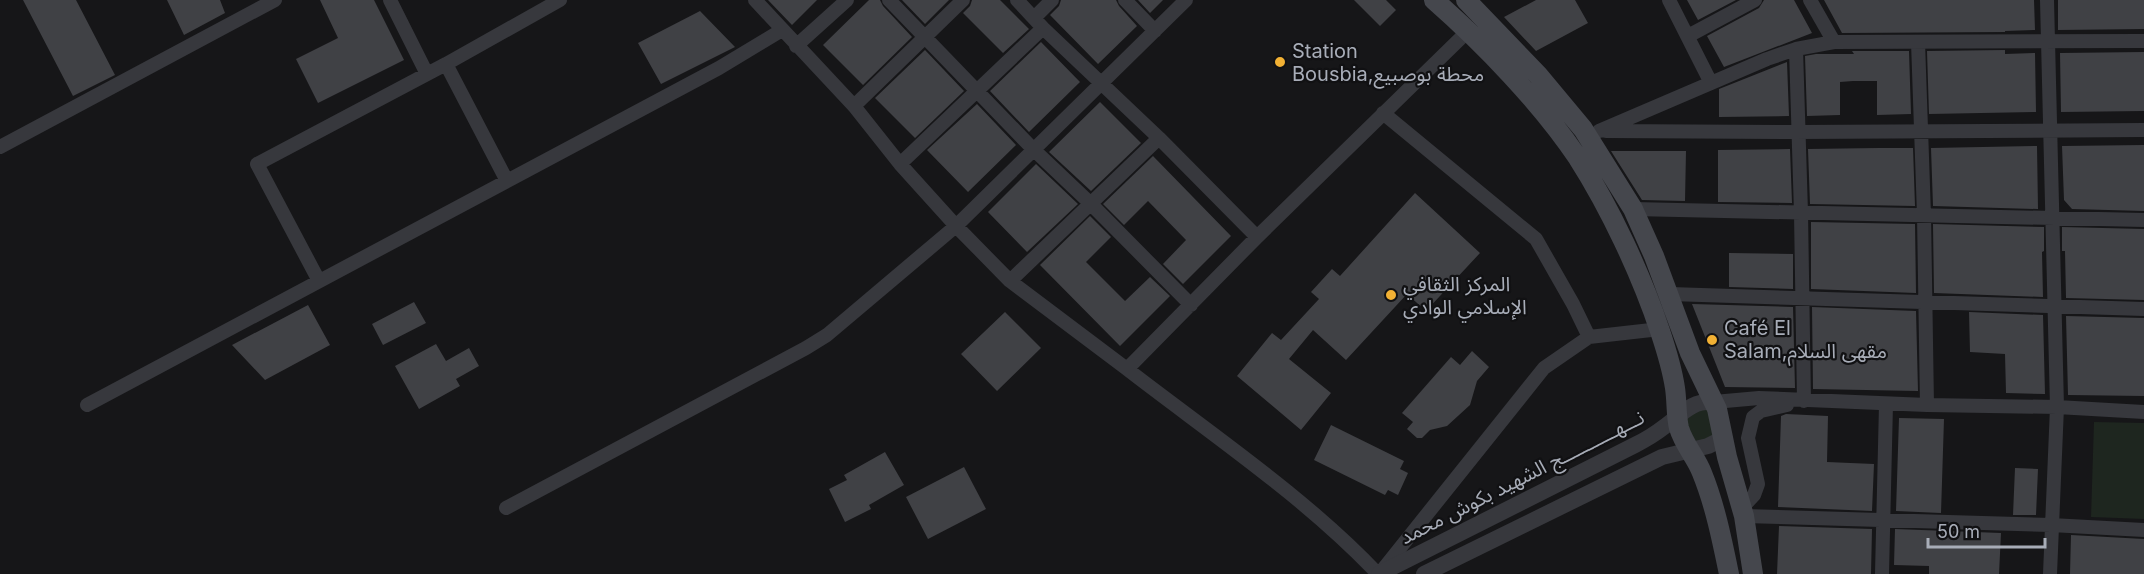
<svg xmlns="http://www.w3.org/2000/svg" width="2144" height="574" viewBox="0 0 2144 574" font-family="Inter,'Noto Sans Arabic',sans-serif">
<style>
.green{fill:#1e261f}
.building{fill:#404145}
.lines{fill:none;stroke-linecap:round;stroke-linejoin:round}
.minor{stroke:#37383d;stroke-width:14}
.tertiary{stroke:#37383d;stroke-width:16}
.secondary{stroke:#45474d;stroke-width:20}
.poi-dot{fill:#f2b134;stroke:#111113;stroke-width:2}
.labels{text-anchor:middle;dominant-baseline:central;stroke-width:4.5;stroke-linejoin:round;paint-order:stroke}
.poi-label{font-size:20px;fill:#a8adb8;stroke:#111113;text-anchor:start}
.street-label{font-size:20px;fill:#a8adb8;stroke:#111113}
</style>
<rect width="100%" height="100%" fill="#161618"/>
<path class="green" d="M1700 408 1710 411 1716 420 1712 437 1696 442 1683 419Z
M2094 422 2144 423V519L2091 517Z"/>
<path class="building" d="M23 0H76L115 75 73 96Z
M167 0H220L225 13 184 35Z
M320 0H374L404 60 318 103 296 59 338 38Z
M768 0H817L792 25Z
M869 0H880L883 6 912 37 863 85 823 45Z
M902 0H949L925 24Z
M972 0H1000L1029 29 1003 53 963 13 970 6Z
M1061 0H1116L1119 6 1137 26 1098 64 1050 15 1059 6Z
M1138 0H1163L1150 13Z
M1354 0H1386L1396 10 1380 26Z
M1536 0H1575L1588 23 1536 51 1504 17Z
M1687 0H1736L1698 20Z
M1764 0H1794L1812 33 1724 67 1707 36 1759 8Z
M1824 0H2034L2035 30 2005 31V32L1842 33Z
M2058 0H2144V29L2058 30Z
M700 11 735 47 661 84 638 43Z
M1041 42 1080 82 1029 132 990 91Z
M925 50 964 91 915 138 875 98Z
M2005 50V54L2035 53 2036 112 1929 114 1927 51Z
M1852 51H1909L1911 114 1877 115V81H1853L1840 82V115L1807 116 1805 56 1816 54H1854Z
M2144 52V111L2061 112 2060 53Z
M1787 62 1789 116 1719 117V89Z
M1100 102 1141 143 1091 191 1049 152Z
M977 104 1016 145 968 192 927 150Z
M2144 145V211L2072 209 2064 200 2062 146Z
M2037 146 2038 209 1933 206 1931 148Z
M1878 148H1913L1915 206 1810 204 1808 149Z
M1790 149 1792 203 1718 202V150Z
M1611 151H1686L1685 201 1642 200Z
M1153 156 1231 236 1183 284 1163 264 1186 240 1148 201 1124 225 1103 204Z
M1036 164 1078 204 1027 252 988 212Z
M1415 193 1480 253 1426 311 1407 294 1346 360 1313 330 1289 359 1331 393 1301 430 1237 376 1272 333 1281 340 1319 299 1311 292 1332 269 1340 276Z
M1090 216 1111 237 1086 262 1125 301 1150 277 1170 296 1120 346 1040 265Z
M1811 222 1915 224 1916 293 1811 289Z
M1933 224 2044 227V251L2042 252 2043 297 1934 293Z
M2062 227 2144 229V300L2066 298 2065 251H2062Z
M1729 253 1793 254V289L1729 287Z
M414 302 426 323 383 345 372 324Z
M1692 304 1793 307 1795 388 1725 387Z
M308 305 330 345 265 380 232 345Z
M1812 307 1916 311 1918 391 1813 389Z
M1005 312 1041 348 997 391 961 354Z
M1969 312 2043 315 2045 394 2006 393 2005 354 1970 352Z
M2066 316 2144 318V396L2068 395Z
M436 344 446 361 469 348 479 366 456 379 460 386 419 409 395 366Z
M1472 351 1489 367 1477 381 1470 405 1447 426 1430 430 1422 438H1417L1407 429 1413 422 1402 413 1451 357 1460 365Z
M1786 414 1828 416 1827 462 1874 464 1872 511 1778 507 1781 416Z
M1899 418 1944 419 1941 513 1896 511Z
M1331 425 1404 461 1400 469 1408 473 1398 495 1388 490 1385 495 1314 460Z
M885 452 904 485 869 505 871 509 845 522 829 489 847 480 844 475Z
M964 467 986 509 928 539 906 497Z
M2015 468 2038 469 2036 515H2013Z
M1779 526 1872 529 1871 574H1777Z
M1895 529 2001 533 1999 574H1929V566L1894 565Z
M2071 535 2144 539V574H2070Z"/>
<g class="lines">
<path class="minor" d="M390 0 427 74
M755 0 854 106 900 164 956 226 1010 281 1127 369 1257 237 1468 31
M889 0 1033 149 1090 203 1191 305
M1017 0 1043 28 1159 138 1257 237
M1125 0 1155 31
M1669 0 1711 83
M1810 0 1834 42
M2047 0 2057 407 2050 574
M1034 18 1052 0
M1688 36 1755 0
M1918 42 1924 215 1927 405
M796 46 847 0
M1796 49 1801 213 1804 401
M446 64 507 181
M854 106 963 0
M1383 113 1536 239 1573 304 1589 337
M1599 131 1767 59 1796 49 1834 42 2144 41
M1606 131 1798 132 2144 130
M0 147 275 0
M900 164 1043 28
M1633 209 2144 220
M319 281 257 164 446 64 560 0
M1010 281 1159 138
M1670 294 2144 309
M1127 369C1211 434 1305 497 1378 574
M1714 402 1759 398 1927 405 2057 407 2144 412
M87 405 719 68 782 30
M506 508 806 348 827 335 956 226 1186 0
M1741 509 1754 495 1758 484 1748 438 1753 417 1761 411 1787 405
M1744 516 2051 525 2144 530
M1380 573 1544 368 1589 337 1660 329
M1882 574 1886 404"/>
<path class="tertiary" d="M1379 574 1635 445C1645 440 1655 434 1664 427 1681 415 1691 400 1714 402
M1424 574 1662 457 1708 446 1724 438"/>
<path class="secondary" d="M1434 0C1484 44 1541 103 1578 158 1610 208 1641 274 1660 331 1666 349 1672 368 1675 388 1677 401 1676 416 1679 428 1684 445 1696 457 1702 473 1715 505 1722 540 1729 574
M1466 0 1538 75 1583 129 1633 209 1654 256 1690 353 1717 409 1727 457 1744 516 1753 574"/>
</g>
<g class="poi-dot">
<circle cx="1280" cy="62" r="6"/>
<circle cx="1391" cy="295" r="6"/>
<circle cx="1712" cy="340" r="6"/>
</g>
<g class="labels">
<g class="poi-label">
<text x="1292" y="51">Station<tspan x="1292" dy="23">Bousbia,محطة بوصبيع</tspan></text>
<text x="1403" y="284">المركز الثقافي<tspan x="1403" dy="23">الإسلامي الوادي</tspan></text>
<text x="1724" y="328">Café El<tspan x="1724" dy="23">Salam,مقهى السلام</tspan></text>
</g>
<g class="street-label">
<text transform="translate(1522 477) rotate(-27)">نـــهـــــــــــج الشهيد بكوش محمد</text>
</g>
</g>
<path d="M1928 538v9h117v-9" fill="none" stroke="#a8adb8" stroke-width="3"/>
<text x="1937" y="538" font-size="18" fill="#a8adb8" stroke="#111113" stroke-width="4.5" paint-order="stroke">50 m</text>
</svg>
